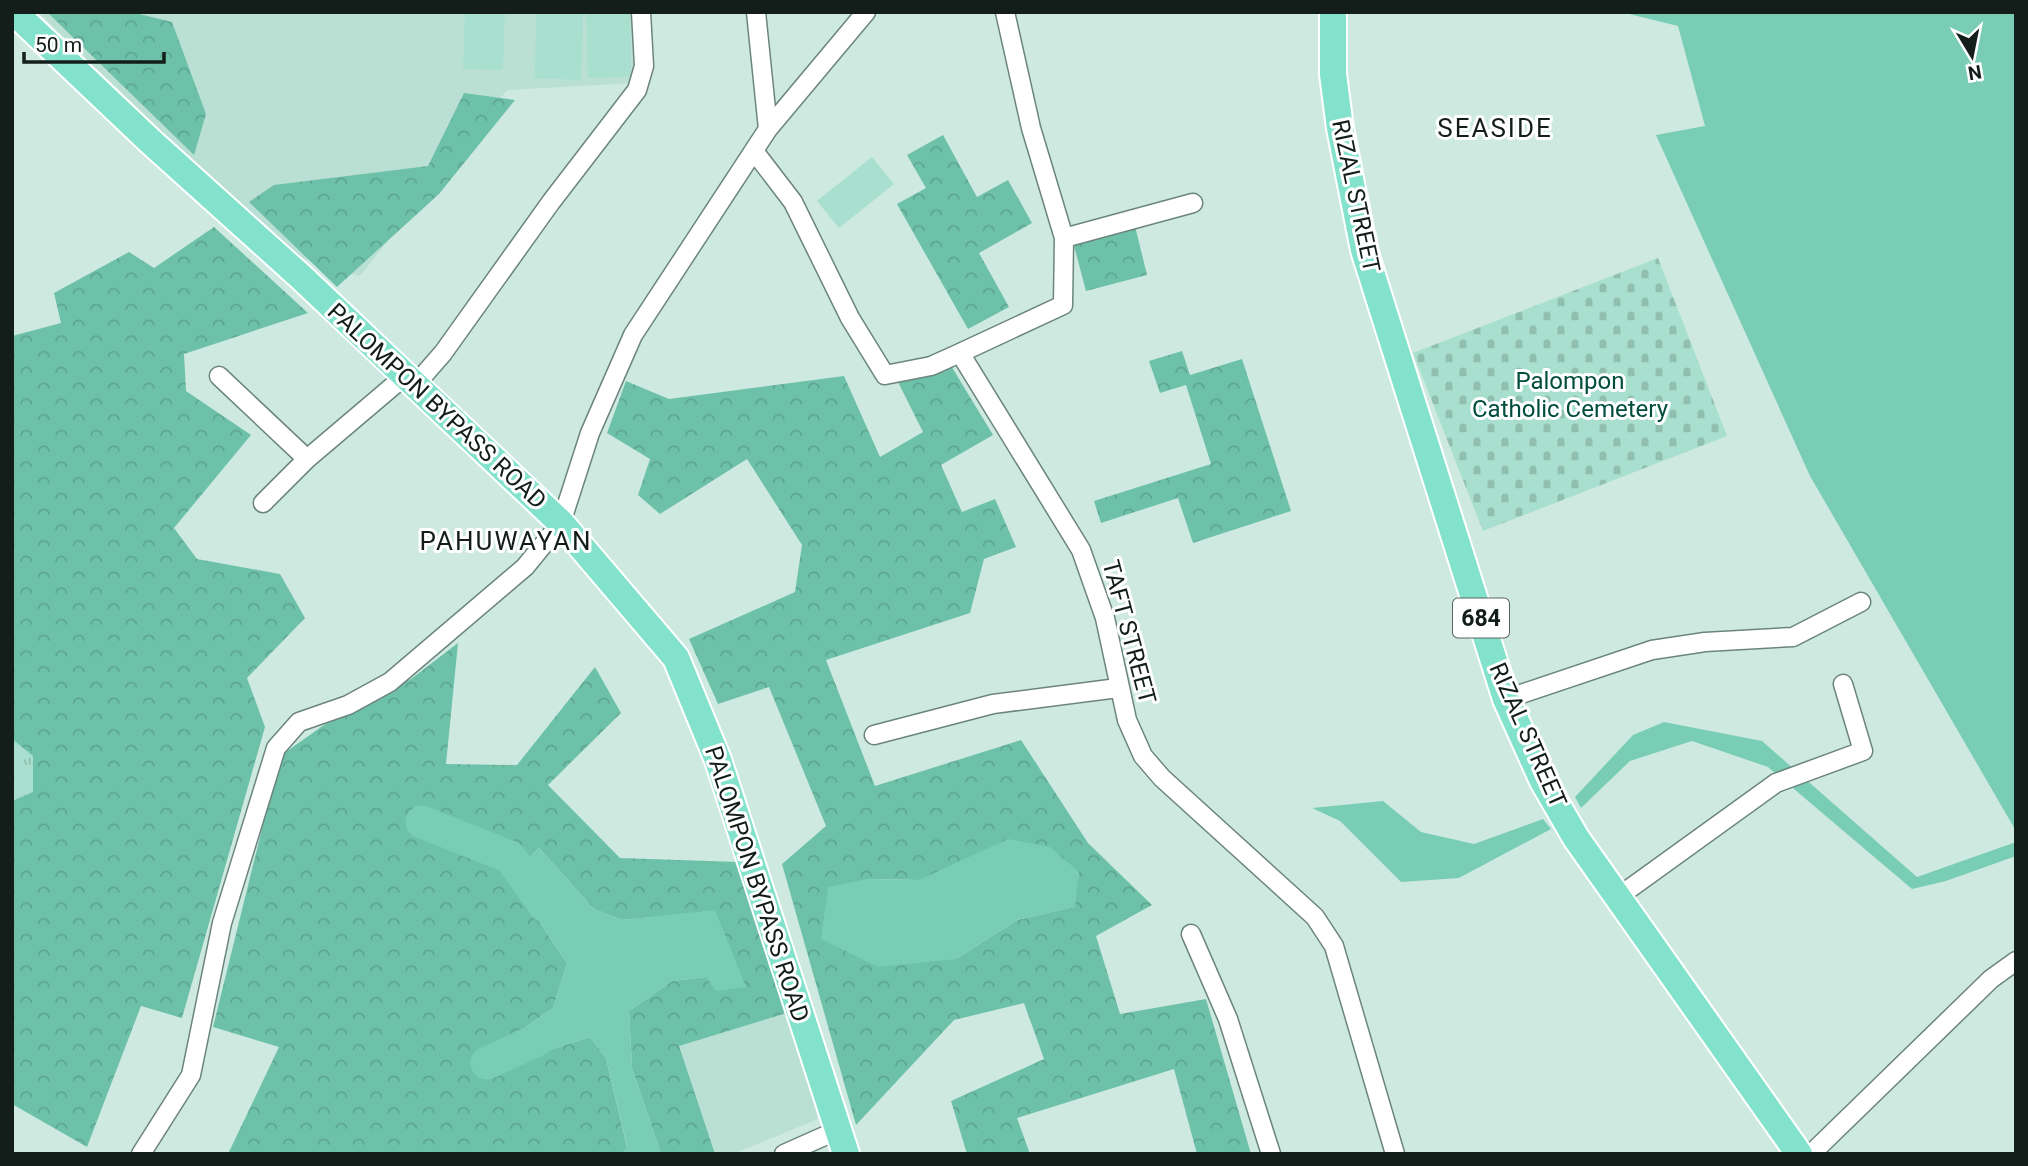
<svg xmlns="http://www.w3.org/2000/svg" width="2028" height="1166" viewBox="0 0 2028 1166" font-family="Roboto,sans-serif">
<style>
.built{fill:#badfd3}
.grass{fill:url(#grass-tufts)}
.forest{fill:url(#forest-crowns);fill-rule:evenodd}
.cemetery{fill:url(#cemetery-stones)}
.park{fill:#a8dfce}
.water{fill:#7acdb5}
.lines{fill:none;stroke-linecap:round;stroke-linejoin:round}
.river{stroke:#7acdb5;stroke-width:33}
.street-casing{stroke:#6b857c;stroke-width:21}
.primary-casing{stroke:#fff;stroke-width:30}
.street{stroke:#fff;stroke-width:18}
.primary{stroke:#82e2cc;stroke-width:26}
.labels{text-anchor:middle;dominant-baseline:central;stroke-width:6;stroke-linejoin:round;paint-order:stroke}
.shield{fill:#fff;stroke:#5a625f;stroke-width:2}
.shield-label{font-size:23px;font-weight:bold;fill:#131e1a}
.street-label{font-size:24px;fill:#131e1a;stroke:#fff}
.park-label{font-size:24px;fill:#004d3d;stroke:#fff}
.neighbourhood-label{font-size:26px;letter-spacing:2px;fill:#131e1a;stroke:#fff}
</style>
<defs>
<pattern id="grass-tufts" width="24" height="20" patternUnits="userSpaceOnUse" patternTransform="scale(1.75)"><rect width="24" height="20" fill="#a8dfce"/><path d="M3 7l-1-3M5 7V3M7 7l1-3M15 17l-1-3M17 17v-4M19 17l1-3" fill="none" stroke="#90bfb0"/></pattern>
<pattern id="forest-crowns" width="20" height="18" patternUnits="userSpaceOnUse" patternTransform="scale(1.75)"><rect width="20" height="18" fill="#6ec1a9"/><path d="M2 6a3 3 0 1 1 6 0M12 15a3 3 0 1 1 6 0" fill="none" stroke="#5ea591"/></pattern>
<pattern id="cemetery-stones" width="16" height="16" patternUnits="userSpaceOnUse" patternTransform="scale(1.75)"><rect width="16" height="16" fill="#a8dfce"/><path d="M2 7V4a2 2 0 0 1 4 0v3zM10 15v-3a2 2 0 0 1 4 0v3z" fill="#90bfb0"/></pattern>
</defs>
<rect width="100%" height="100%" fill="#ceeae0"/>
<path class="built" d="M38 12H633L635 83 507 90 360 276 289 254Z
M790 1012 818 1119 733 1154H715L678 1046Z"/>
<path class="grass" d="M12 739 33 756V792L12 801Z"/>
<path class="forest" d="M47 12H131L172 22 206 114 194 155Z
M464 93 515 100 439 194 337 287 249 202 274 185 428 166Z
M943 135 977 197 1008 180 1032 223 979 253 1009 307 968 329 897 204 926 188 907 155Z
M1135 226 1147 275 1086 291 1073 242Z
M214 227 308 313 184 354 186 391 251 435 174 528 197 559 280 574 305 618 247 678 265 727 182 1018 141 1006 87 1147 12 1104V801L33 792V756L12 739V336L61 323 54 293 129 252 154 268Z
M1182 351 1190 375 1242 359 1291 511 1193 543 1178 498 1101 523 1094 501 1211 464 1186 385 1160 393 1149 361Z
M950 364 993 435 941 465 962 512 995 499 1016 547 984 559 970 613 826 660 875 786 1021 740 1088 843 1152 905 1096 936 1120 1014 1206 999 1251 1154H1197L1174 1069 1017 1118 1030 1154H967L951 1101 1044 1059 1024 1003 954 1020 856 1125 782 864 826 826 769 687 718 704 689 639 795 592 802 545 747 459 660 514 638 495 650 459 607 433 626 381 669 399 844 376 880 457 923 432 896 378ZM868 879 919 880 1074 907 1017 920 956 959Z
M458 643 446 764 517 765 595 667 621 713 548 785 620 858 739 862 790 1012 679 1046 715 1154H661L632 1068 629 1011 672 981 706 977 715 911 622 920 594 909 539 848 509 877 567 963 553 1008 494 1049 500 1066 590 1037 606 1058 627 1147 623 1154H228L279 1047 213 1027 280 756 324 725 411 679Z"/>
<path class="cemetery" d="M1658 258 1727 436 1483 531 1413 353Z"/>
<path class="park" d="M465 12H505L503 70 463 69Z
M536 12H583L581 80 535 78Z
M586 12H630L631 77 588 78Z
M872 157 894 184 839 228 817 201Z"/>
<path class="water" d="M1621 12H2016V831L1810 476 1656 135 1705 126 1678 26Z
M1664 722 1762 741 1917 877 2016 842V856L1946 881 1912 889 1768 767 1692 741 1630 761 1581 808 1575 797 1633 735Z
M1383 801 1421 832 1474 844 1543 819 1551 829 1459 878 1401 882 1340 821 1312 808Z
M1008 839 1050 847 1079 872 1075 907 1017 920 956 959 878 967 821 939 828 887 868 879 919 880Z
M539 848 594 909 622 920 715 910 746 987 716 991 706 977 672 981 629 1011 632 1068 661 1154H623L627 1146 606 1058 590 1037 500 1066 494 1049 553 1008 567 963 509 877Z"/>
<g class="lines">
<path class="river" d="M422 822 510 857 545 906
M487 1063 537 1040"/>
<defs>
<path id="street" d="M756 12 768 129
M1005 12 1031 128 1064 238 1063 305 960 353 1081 550 1105 618 1127 720 1143 756 1162 778 1315 917 1334 946 1395 1154
M754 151 793 202 850 318 885 375 931 366 960 353
M1064 238 1193 203
M219 376 307 459
M415 385 443 353 551 202 637 90 644 66 641 12
M263 503 307 459 406 375
M1506 699 1652 650 1705 642 1793 637 1861 602
M874 735 993 704 1118 688
M1618 897 1776 783 1863 751 1843 684
M1191 934 1228 1019 1271 1154
M141 1154 191 1075 222 923 276 748 299 722 348 705 390 682 525 567 561 523 590 433 633 335 768 129 866 12
M784 1154 838 1130
M1811 1154 1991 979 2016 961"/>
<path id="primary" d="M14 12 150 141 301 277 561 523 676 658 718 760 846 1154
M1333 12V74L1340 128 1364 250 1506 699 1543 781 1576 838 1799 1154"/>
</defs>
<use href="#street" class="street-casing"/>
<use href="#primary" class="primary-casing"/>
<use href="#street" class="street"/>
<use href="#primary" class="primary"/>
</g>
<g class="labels">
<rect class="shield" x="1453" y="598.5" width="56" height="39" rx="5"/>
<g class="shield-label">
<text x="1481" y="618">684</text>
</g>
<g class="street-label">
<text transform="translate(1356 196) rotate(78)">RIZAL STREET</text>
<text transform="translate(437 406) rotate(43)">PALOMPON BYPASS ROAD</text>
<text transform="translate(1129 632) rotate(75)">TAFT STREET</text>
<text transform="translate(1528 735) rotate(66)">RIZAL STREET</text>
<text transform="translate(757 884) rotate(72)">PALOMPON BYPASS ROAD</text>
</g>
<g class="park-label">
<text x="1570" y="381">Palompon<tspan x="1570" dy="28">Catholic Cemetery</tspan></text>
</g>
<g class="neighbourhood-label">
<text x="1495" y="128">SEASIDE</text>
<text x="506" y="541">PAHUWAYAN</text>
</g>
</g>
<rect width="2028" height="1166" fill="none" stroke="#131e1a" stroke-width="28"/>
<g transform="translate(1972 56) rotate(170)" stroke="#ffffff" stroke-width="5" paint-order="stroke">
<path d="M0-5L12 26L0 18L-12 26Z" fill="#131e1a"/>
<text y="-10" font-size="19" font-weight="bold" text-anchor="middle" fill="#131e1a">N</text>
</g>
<path d="M24 52v10h140v-10" fill="none" stroke="#131e1a" stroke-width="3.5"/>
<text x="35" y="52" font-size="21" fill="#131e1a" stroke="#ffffff" stroke-width="5" paint-order="stroke">50 m</text>
</svg>
